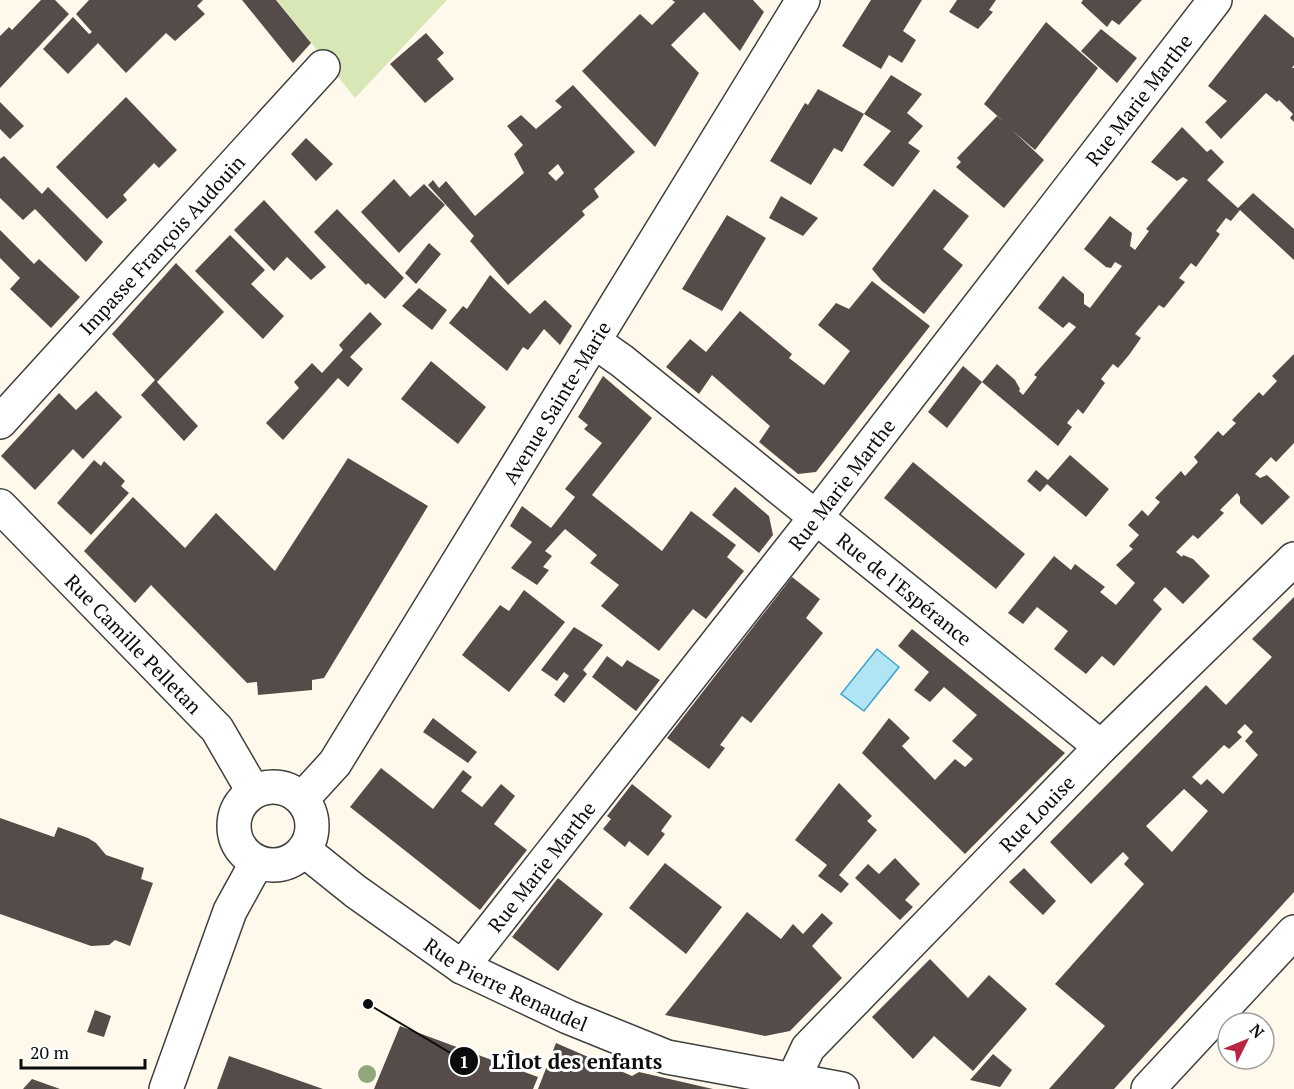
<svg xmlns="http://www.w3.org/2000/svg" width="1294" height="1089" viewBox="0 0 1294 1089" font-family="'PT Serif',serif">
<style>
.green{fill:#d7e8b6}
.water{fill:#b1e5f5;stroke:#39a4cb;stroke-width:1.5}
.building{fill:#554c49;fill-rule:evenodd}
.lines{fill:none;stroke-linecap:round;stroke-linejoin:round}
.minor-casing{stroke:#3f3f3f;stroke-width:36}
.minor{stroke:#fff;stroke-width:33}
.tree{fill:#90a67b}
.labels{text-anchor:middle;dominant-baseline:central;stroke-width:6;stroke-linejoin:round;paint-order:stroke}
.street-label{font-size:20px;fill:#0c0c0c;stroke:#fff}
.leader{fill:none;stroke:#0c0c0c;stroke-width:2}
.callout-dot{fill:#0c0c0c;stroke:#fff;stroke-width:2}
.mark-label{font-size:18px;text-anchor:middle;font-weight:bold;fill:#fff}
.callout-label{font-size:21px;text-anchor:middle;font-weight:bold;fill:#0c0c0c;stroke:#fff;stroke-width:6;stroke-linejoin:round;paint-order:stroke}
</style>
<rect width="100%" height="100%" fill="#fff9ec"/>
<path class="green" d="M277 0H447L355 98Z"/>
<path class="water" d="M877 649 899 667 864 711 841 694Z"/>
<path class="building" d="M41 0H55L69 14 0 88V36L9 27 12 30Z
M89 0H203L197 6 205 14 175 41 166 33 126 73 98 43 68 74 43 49 73 17 89 34 92 32 76 14Z
M242 0H276L311 43 293 63Z
M672 0H753L764 12 740 51 704 12 671 45 699 73 655 147 582 71 640 14 652 25 675 2Z
M871 0H922L903 31 916 40 902 63 889 55 881 69 842 46Z
M957 0H996L989 10 993 12 978 29 949 12Z
M1083 0H1142L1119 25 1112 20 1107 27 1081 3Z
M1265 14 1294 38V65L1292 68H1294V122L1290 118 1293 114 1279 100 1277 102 1266 93 1221 139 1205 122 1227 101 1208 86Z
M1046 22 1098 68 1035 150 1012 130 1044 160 1004 208 956 167 961 162 957 158 997 116 1002 120 984 104Z
M1101 29 1137 58 1117 83 1081 51Z
M426 33 444 53 437 59 454 79 425 103 390 64Z
M891 75 922 94 907 113 923 126 908 143 920 151 893 187 863 165 891 131 864 114Z
M573 85 635 152 594 189 599 197 582 211 585 215 508 285 470 241 474 236 428 185 433 180 439 188 446 181 475 216 524 173 514 154 523 145 507 126 521 115 536 129 562 107 555 101ZM558 164 564 173 556 181 548 173Z
M818 89 864 114 842 152 834 148 811 185 770 161 805 103 808 105Z
M126 97 177 150 159 168 154 163 123 195 127 200 107 219 56 167Z
M0 102 24 126 10 139 0 129Z
M1182 127 1207 152 1211 149 1224 162 1207 180 1238 208 1253 193 1294 229V260L1240 210 1231 221 1226 218 1216 231 1220 234 1196 267 1191 263 1179 278 1185 282 1164 308 1159 305 1135 334 1141 338 1129 355 1118 368 1113 364 1101 379 1105 383 1083 414 1078 409 1067 423 1072 427 1058 446 982 382 997 364 1015 380 1020 389 1019 391 1023 395 1037 377 1034 375 1076 327 1069 322 1063 328 1038 308 1063 276 1084 294V304L1090 308 1122 266 1115 262 1111 268 1106 267 1084 249 1110 216 1132 233 1130 246 1135 250 1149 231 1146 229 1188 180 1183 177 1177 181 1151 162Z
M306 138 333 164 316 181 291 154Z
M4 156 42 194 48 187 103 242 86 262 35 209 23 220 0 198V159Z
M394 179 410 197 424 184 445 205 399 253 361 212Z
M934 189 969 216 943 249 963 265 924 314 882 281 872 269Z
M781 196 818 218 803 236 769 218Z
M264 200 326 267 311 280 287 257 274 271 234 230Z
M337 209 404 278 385 299 368 283 366 285 314 232Z
M727 215 766 238 722 311 682 289Z
M0 230 34 264 39 259 80 297 51 328 10 289 20 278 0 258Z
M230 235 265 270 251 284 284 316 263 339 195 271Z
M429 243 441 254 416 284 405 273Z
M176 263 224 312 157 382 198 426 184 441 141 395 155 380 112 334Z
M490 275 530 314 545 300 572 326 560 345 544 329 528 350 523 347 507 371 449 323 463 306 467 309Z
M872 281 930 326 816 472 798 474 759 442 770 426 712 375 699 394 666 367 690 339 706 352 740 311 792 354 789 358 824 385 850 351 818 325 836 303 849 309Z
M419 288 447 310 432 330 402 306Z
M370 312 382 324 350 357 363 369 348 387 338 378 283 440 266 423 299 388 294 382 312 363 322 373 343 350 339 345Z
M1294 354V443L1276 462 1271 457 1255 474 1260 478 1267 475 1290 497 1262 525 1240 503V497L1237 493 1220 510 1224 513 1198 539 1193 535 1176 552 1182 557 1183 555 1193 559 1210 576 1183 604 1165 587 1153 600 1162 609 1114 666 1102 656 1086 674 1054 649 1068 631 1037 607 1023 624 1008 613 1054 556 1071 570 1075 564 1105 587 1100 592 1116 605 1135 583 1116 565 1133 549 1129 546 1139 535 1128 525 1142 510 1148 516 1160 502 1155 498 1181 471 1185 476 1198 462 1194 457 1218 431 1223 436 1236 423 1232 420 1259 392 1263 396 1277 381 1272 376Z
M431 361 486 407 458 444 401 399Z
M963 366 982 382 947 428 928 412Z
M603 376 652 418 592 495 662 551 691 511 736 545 727 557 744 571 706 619 693 609 659 651 601 606 619 585 590 563 597 555 565 529 545 551 552 556 543 567 549 570 537 585 511 568 532 542 510 526 522 506 551 528 575 497 565 489 602 443 584 429 588 425 578 417Z
M96 391 122 417 83 459 73 449 35 490 1 456 59 393 76 410Z
M1070 455 1109 489 1086 517 1047 484 1040 492 1027 481 1036 470 1048 480Z
M348 458 428 506 324 678 312 680V690L258 695 257 682 247 683 151 585 135 603 84 551 133 497 185 548 216 513 275 571Z
M94 460 101 466 104 461 125 481 121 486 129 493 91 535 57 503Z
M913 462 1025 554 996 589 884 498Z
M735 487 769 516 773 535 759 553 712 515Z
M792 577 820 599 806 618 823 633 751 723 742 716 720 745 725 748 709 769 667 738Z
M524 590 565 622 509 692 462 655 500 605 509 611Z
M1294 597V892L1114 1089H1049L1105 1026 1055 984 1144 884 1124 864 1129 858 1123 852 1091 884 1050 842 1206 685 1226 705 1272 657 1252 639ZM1245 724 1253 732 1245 741 1258 755 1223 794 1207 779 1201 785 1192 777 1224 745 1229 749 1242 737 1237 732ZM1184 789 1208 811 1172 852 1146 826Z
M574 627 603 645 583 670 587 674 564 703 554 695 569 676 564 672 557 681 541 670Z
M912 629 1065 753 965 854 862 753 889 718 910 738 902 746 935 780 955 759 965 767 973 759 952 741 977 715 944 687 930 702 914 690 929 672 898 646Z
M607 656 622 667 627 660 660 680 636 711 592 677Z
M433 718 477 752 468 763 423 732Z
M381 768 433 809 463 770 472 777 461 791 482 807 501 784 515 796 494 824 527 850 480 910 350 807Z
M839 783 872 816 867 821 877 830 839 875 849 884 841 893 818 876 827 865 795 840Z
M632 784 672 816 661 831 665 834 648 856 629 841 625 847 603 829 611 819 607 816Z
M0 818 54 837 58 827 88 838 96 843 106 855 144 868 141 879 153 883 130 946 115 940 109 945 91 946 0 914Z
M895 858 920 884 905 900 913 907 900 920 855 878 868 864 879 874Z
M665 863 722 907 686 954 629 908Z
M1024 868 1056 901 1043 915 1009 882Z
M558 878 603 914 558 971 512 937Z
M747 912 781 939 793 924 803 934 822 913 833 923 812 946 842 978 790 1031 765 1036 665 1015Z
M930 959 968 998 989 975 1027 1009 973 1071 934 1036 913 1059 872 1017Z
M95 1010 111 1016 104 1037 87 1032Z
M400 1026 538 1077 533 1089H374Z
M556 1043 632 1076 639 1072 713 1089H538Z
M993 1054 1012 1070 1000 1087 970 1080Z
M229 1056 323 1089H217Z
M32 1079 60 1089H23Z"/>
<g class="lines">
<defs>
<g id="minor">
<path id="s1" d="M595 342 622 361 1101 747"/>
<path id="s2" d="M0 422 323 67"/>
<path id="s3" d="M0 506 217 729 253 791"/>
<circle cx="273" cy="826" r="39"/>
<path id="s4" d="M302 799 335 763 803 0"/>
<path id="s5" d="M304 850 355 891 462 967 568 1017 667 1057 842 1089"/>
<path id="s6" d="M462 967 816 517 1215 0"/>
<path d="M166 1089 230 911 257 862"/>
<path id="s7" d="M792 1089 793 1080 808 1048 1101 747 1294 559"/>
<path d="M1148 1089 1294 932"/>
</g>
</defs>
<use href="#minor" class="minor-casing"/>
<use href="#minor" class="minor"/>
</g>
<circle class="tree" cx="367" cy="1074" r="9"/>
<g class="labels">
<g class="street-label">
<text stroke="none"><textPath href="#s6" startOffset="1100">Rue Marie Marthe</textPath></text>
<text stroke="none"><textPath href="#s2" startOffset="240">Impasse François Audouin</textPath></text>
<text stroke="none"><textPath href="#s4" startOffset="472">Avenue Sainte-Marie</textPath></text>
<text stroke="none"><textPath href="#s6" startOffset="614">Rue Marie Marthe</textPath></text>
<text stroke="none"><textPath href="#s1" startOffset="396">Rue de l'Espérance</textPath></text>
<text stroke="none"><textPath href="#s3" startOffset="192">Rue Camille Pelletan</textPath></text>
<text stroke="none"><textPath href="#s7" startOffset="372">Rue Louise</textPath></text>
<text stroke="none"><textPath href="#s6" startOffset="128">Rue Marie Marthe</textPath></text>
<text stroke="none"><textPath href="#s5" startOffset="244">Rue Pierre Renaudel</textPath></text>
</g>
</g>
<path class="leader" d="M368 1004L464 1061"/>
<g class="callout-dot">
<circle cx="368" cy="1004" r="6"/>
<circle cx="464" cy="1061" r="15"/>
</g>
<g class="mark-label">
<text x="464" y="1068">1</text>
</g>
<g class="callout-label">
<text x="577" y="1069">L'Îlot des enfants</text>
</g>
<g transform="translate(1246 1041) rotate(47)"><circle r="28" fill="#ffffff" stroke="#9e9e9e" stroke-width="1.5"/>
<path d="M0-4.5L10 22L0 15L-10 22Z" fill="#ba2641"/>
<text y="-9" font-size="16" font-weight="bold" text-anchor="middle" fill="#0c0c0c">N</text>
</g>
<path d="M21 1059v9h124v-9" fill="none" stroke="#0c0c0c" stroke-width="3"/>
<text x="30" y="1059" font-size="18" fill="#0c0c0c" stroke="#ffffff" stroke-width="4.5" paint-order="stroke">20 m</text>
</svg>
